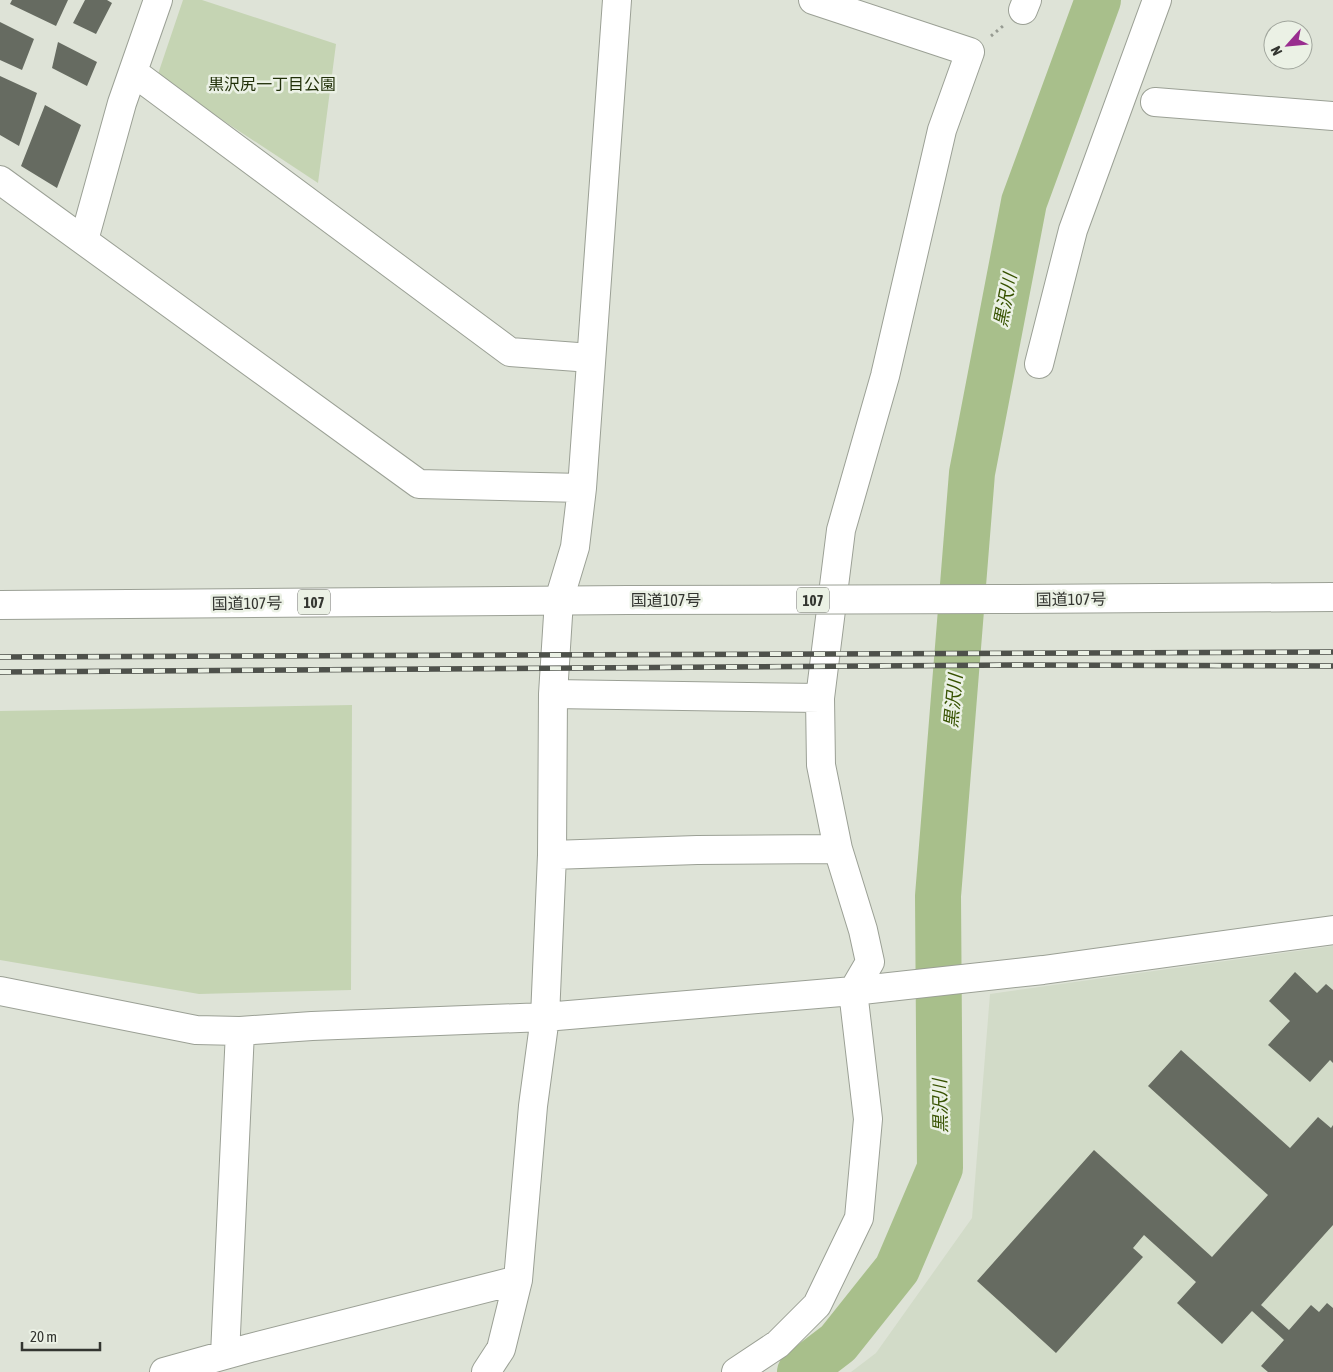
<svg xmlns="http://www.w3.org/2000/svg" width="1333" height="1372" viewBox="0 0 1333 1372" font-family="'Asap Condensed','Noto Sans JP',sans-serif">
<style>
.built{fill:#d2dbc8}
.park{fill:#c5d4b3}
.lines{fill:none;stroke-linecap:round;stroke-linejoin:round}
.river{stroke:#a8bf8b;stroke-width:46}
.building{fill:#666b61}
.minor-casing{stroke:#9ba095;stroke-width:30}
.trunk-casing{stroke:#9ba095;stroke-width:30}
.path{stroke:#979b92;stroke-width:3;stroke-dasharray:2.5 4;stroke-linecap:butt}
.minor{stroke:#fff;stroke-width:28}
.trunk{stroke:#fff;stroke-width:28}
.rail-casing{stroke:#4e514b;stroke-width:5.5}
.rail{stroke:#ebf1e5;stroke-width:4;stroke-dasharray:11;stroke-linecap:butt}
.trunk-bridge-casing{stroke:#9ba095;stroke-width:30;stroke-linecap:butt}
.trunk-bridge{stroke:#fff;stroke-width:28}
.labels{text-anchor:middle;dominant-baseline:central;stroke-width:5;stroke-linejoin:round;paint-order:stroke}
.shield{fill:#ebf1e5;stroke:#6a6d66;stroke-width:1}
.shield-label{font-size:15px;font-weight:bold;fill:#333530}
.park-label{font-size:16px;fill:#213009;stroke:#ebf1e5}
.street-label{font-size:16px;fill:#333530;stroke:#ebf1e5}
.water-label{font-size:18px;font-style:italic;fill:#375200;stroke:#ebf1e5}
</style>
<rect width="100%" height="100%" fill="#dee3d7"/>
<path class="built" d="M1333 946V1372H851L876 1353 972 1218 990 994Z"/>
<path class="park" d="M183 0H202L336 44 318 183 157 77Z
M352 705 351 990 199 994 0 960V711Z"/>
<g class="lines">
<path class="river" d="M800 1372 838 1343 897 1269 940 1168 938 896 972 473 1024 202 1098 0"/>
</g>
<path class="building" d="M12 0H68L56 26 10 4Z
M85 0H107L112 3 96 34 73 23Z
M0 22 34 39 22 70 0 60Z
M58 42 97 62 87 86 52 68Z
M0 76 37 93 19 146 0 135Z
M45 105 81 125 57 188 21 166Z
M1295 972 1317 993 1326 984 1333 990V1063L1330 1060 1310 1082 1268 1045 1290 1021 1269 1001Z
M1181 1050 1290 1148 1318 1117 1331 1128 1333 1125V1225L1261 1305 1289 1330 1311 1305 1319 1312 1327 1303 1333 1308V1372H1268L1261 1366 1284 1340 1252 1311 1222 1344 1177 1303 1196 1282 1144 1235 1133 1248 1143 1257 1056 1353 977 1281 1094 1150 1212 1257 1268 1195 1148 1086Z"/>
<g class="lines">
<defs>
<path id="minor" d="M1023 10 1027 0
M133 72 510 352 591 358
M1155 102 1333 116
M0 180 419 484 582 488
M84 240 122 103 158 0
M1039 364 1073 230 1157 0
M553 694 820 698
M552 855 697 850 838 849
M0 991 196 1030 240 1031 312 1026 545 1017 853 991 1043 970 1333 930
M225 1355 240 1031
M164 1372 250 1348 518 1280
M486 1372 501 1349 518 1280 533 1106 545 1017 552 855 553 694 559 600 575 547 582 488 617 0
M736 1372 778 1344 817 1305 859 1218 868 1119 853 991 870 962 863 930 838 849 821 765 820 698 841 530 885 376 942 130 970 52 813 0"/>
<path id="trunk" d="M998 599 1333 597
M0 605 628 600"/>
</defs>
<use href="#minor" class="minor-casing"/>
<use href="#trunk" class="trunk-casing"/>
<path class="path" d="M991 36 1003 26"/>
<use href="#minor" class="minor"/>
<use href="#trunk" class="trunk"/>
<defs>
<path id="rail" d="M0 657 1333 652
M0 672 1015 665 1333 666"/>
</defs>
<use href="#rail" class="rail-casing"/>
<use href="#rail" class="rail"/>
<defs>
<path id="trunk-bridge" d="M628 600 998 599"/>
</defs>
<use href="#trunk-bridge" class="trunk-bridge-casing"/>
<use href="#trunk-bridge" class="trunk-bridge"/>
</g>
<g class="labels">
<g class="shield">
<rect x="797" y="587.5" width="32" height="25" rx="4"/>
<rect x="298" y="589.5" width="32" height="25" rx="4"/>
</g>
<g class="shield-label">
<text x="813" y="600">107</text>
<text x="314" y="602">107</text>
</g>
<g class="park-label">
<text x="272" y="84">黒沢尻一丁目公園</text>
</g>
<g class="street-label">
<text transform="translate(1071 599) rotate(-1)">国道107号</text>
<text x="666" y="600">国道107号</text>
<text transform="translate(247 603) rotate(-1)">国道107号</text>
</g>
<g class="water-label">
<text transform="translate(1005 300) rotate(-79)">黒沢川</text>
<text transform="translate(953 701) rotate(-85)">黒沢川</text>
<text transform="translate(940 1106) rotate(-91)">黒沢川</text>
</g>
</g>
<g transform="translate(1288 45) rotate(243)"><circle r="24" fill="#ebf1e5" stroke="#a1a69d"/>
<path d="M0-4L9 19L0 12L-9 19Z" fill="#992d8f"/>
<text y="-8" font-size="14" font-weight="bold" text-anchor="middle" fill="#333530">N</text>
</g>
<path d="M22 1342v8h78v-8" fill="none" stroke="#333530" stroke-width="2.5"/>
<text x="30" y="1342" font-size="15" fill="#333530" stroke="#ebf1e5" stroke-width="4" paint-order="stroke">20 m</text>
</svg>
